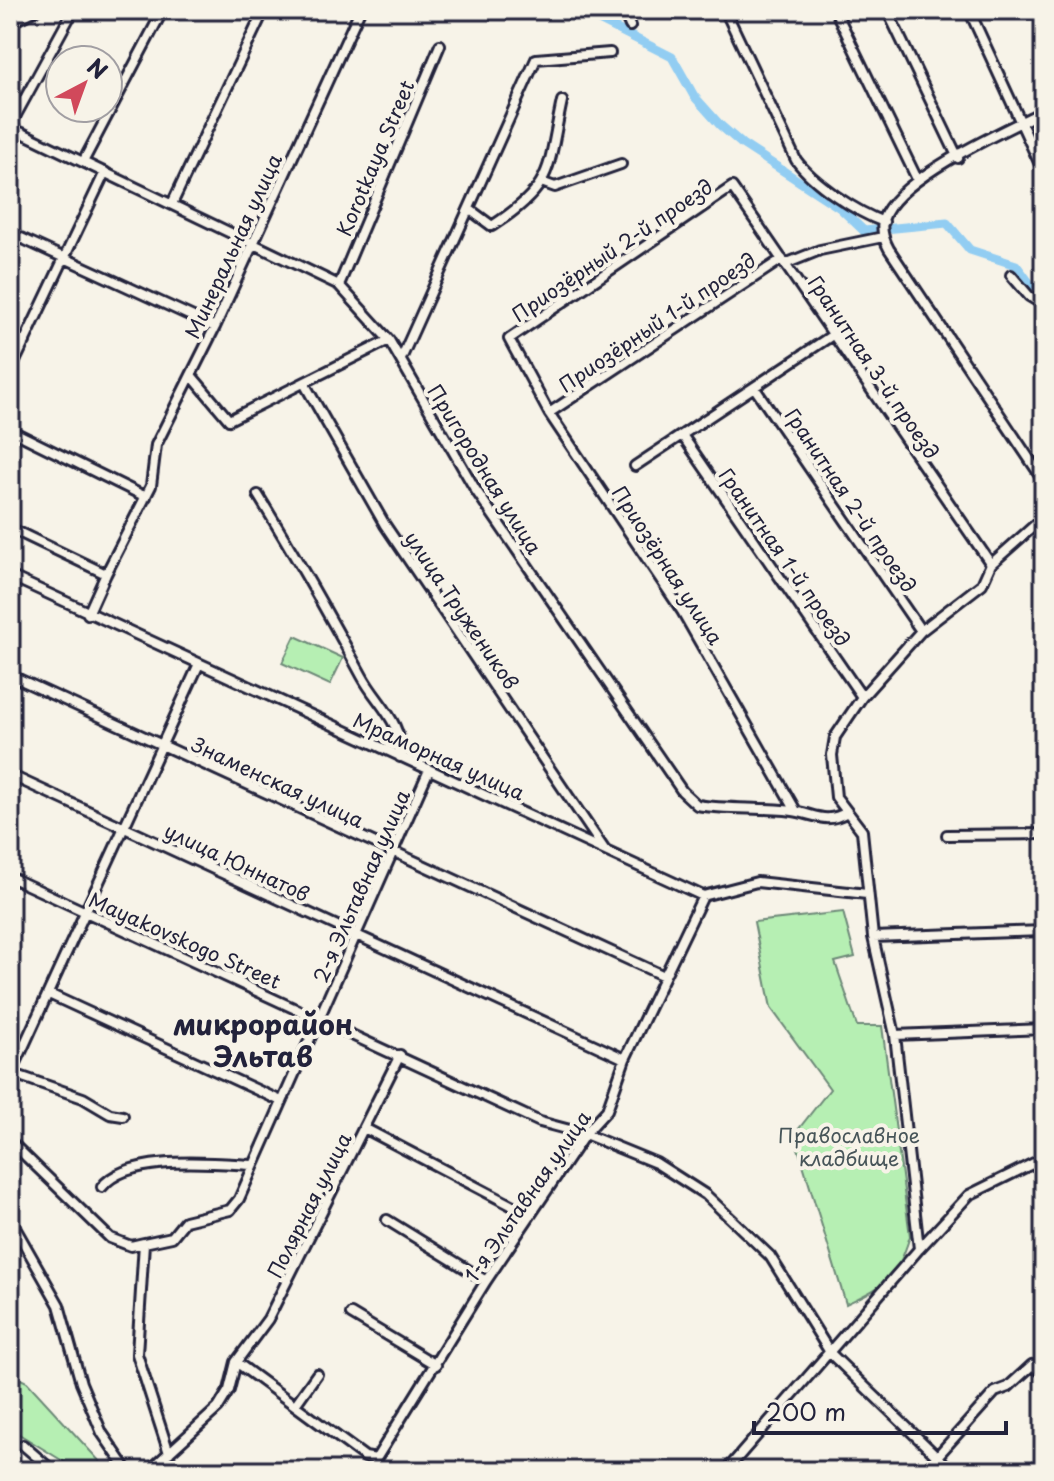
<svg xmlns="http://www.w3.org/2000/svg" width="1054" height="1481" viewBox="0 0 1054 1481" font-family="'Playpen Sans',sans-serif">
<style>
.green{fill:#b6efb3;stroke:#6c8877;stroke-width:2}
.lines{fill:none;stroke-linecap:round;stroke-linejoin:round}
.canal{stroke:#92cdf2;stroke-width:9}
.minor-casing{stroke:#22223b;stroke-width:14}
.minor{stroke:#f7f3e8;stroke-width:8}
.labels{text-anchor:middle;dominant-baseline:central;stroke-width:8;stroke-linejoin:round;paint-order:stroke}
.street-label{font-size:20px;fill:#22223b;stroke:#f7f3e8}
.park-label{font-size:20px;fill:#475559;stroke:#f7f3e8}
.district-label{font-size:28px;font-weight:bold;fill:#22223b;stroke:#f7f3e8}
</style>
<rect width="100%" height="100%" fill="#f7f3e8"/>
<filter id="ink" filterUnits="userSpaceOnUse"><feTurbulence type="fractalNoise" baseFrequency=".0125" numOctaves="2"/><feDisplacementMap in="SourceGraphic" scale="16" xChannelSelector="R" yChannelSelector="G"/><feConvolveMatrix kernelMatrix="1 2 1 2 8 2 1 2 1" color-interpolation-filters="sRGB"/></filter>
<g filter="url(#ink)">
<path class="green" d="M295 636 343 658 330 685 282 663Z
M843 912 855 957 835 962 857 1026H882L910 1236C896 1280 887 1284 846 1304L794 1135 830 1089 771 1008 754 922Z
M10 1374 27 1382 103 1465 98 1471H79L14 1431 10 1435Z"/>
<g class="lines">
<path class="canal" d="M483 10H539
M566 10 593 17 672 57 694 96 720 125 742 144 840 208 864 231 947 223 970 250 1016 265 1034 289 1044 292"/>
<defs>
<path id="minor" d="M623 10 630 26
M725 10 796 160C813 183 856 212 884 222
M835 10 917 179
M887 10 958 158
M969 10 1044 173
M10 23 36 10
M1044 111C1003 131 907 174 886 213 879 225 883 238 889 249L1044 481
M10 126 69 18
M10 127 339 285 389 340 475 489 682 791 697 805C729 810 761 807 793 811 814 814 826 825 847 812
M83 162 163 10
M544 183 555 187 621 164
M172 204 264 10
M469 209 492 226C555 185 547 170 562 101
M10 233 215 327
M785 264 820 250 883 237
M1011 275 1029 296 1044 305
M339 285 440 45
M10 335 25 342
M401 359 536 59 610 53
M10 372 105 172
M191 375 229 420 389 340
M304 383 385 525 604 849
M754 387 921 631
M549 413 782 259
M10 430 146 497
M682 435 862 697
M635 466 831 336
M258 495C295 555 329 615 362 676 377 704 404 723 400 757
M10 528 106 574 88 614
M106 574 151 486 156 445 215 327 360 10
M10 576 703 896 757 882 867 894
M10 675 664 976
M10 775 625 1059
M796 811 682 611 549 413 509 339 732 187 991 564
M947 835 1044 834
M10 877 540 1122 585 1134 656 1163 706 1195 770 1256 831 1354 952 1471
M873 937 1044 931
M49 994 281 1101
M895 1035 1044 1029
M11 1073 83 1098 110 1114 123 1116
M10 1076 198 666
M366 1129 530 1215
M10 1141 110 1238 131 1246 144 1243
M102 1187C127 1154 213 1163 252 1165
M10 1219 59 1305 81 1383 102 1433 128 1471
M387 1220 486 1281
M919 1249 969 1195 1044 1158
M351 1314 436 1365
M236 1362 365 1457 376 1459 486 1281 585 1134 607 1110 625 1059 703 896
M295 1405 317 1374
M23 1445 53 1471
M169 1453 137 1354 144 1243 172 1237 185 1221 230 1210 239 1199 429 770
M149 1471 218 1408 229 1390 236 1362 268 1319 400 1055
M726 1471 919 1249 895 1035 873 937 862 831 836 797 832 755 835 737 862 697 921 631 982 584 991 564 1044 517
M924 1471 995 1392 1008 1387 1032 1365 1044 1374"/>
</defs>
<use href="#minor" class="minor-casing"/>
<use href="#minor" class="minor"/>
</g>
</g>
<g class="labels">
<g class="street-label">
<text transform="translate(375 158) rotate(-67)">Korotkaya Street</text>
<text transform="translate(233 246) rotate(-65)">Минеральная улица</text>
<text transform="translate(612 250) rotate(-34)">Приозёрный 2-й проезд</text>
<text transform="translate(657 322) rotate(-34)">Приозёрный 1-й проезд</text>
<text transform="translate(874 367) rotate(56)">Гранитная 3-й проезд</text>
<text transform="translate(485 469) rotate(58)">Пригородная улица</text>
<text transform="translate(851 500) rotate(56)">Гранитная 2-й проезд</text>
<text transform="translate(785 557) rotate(55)">Гранитная 1-й проезд</text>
<text transform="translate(668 565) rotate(57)">Приозёрная улица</text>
<text transform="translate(462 610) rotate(56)">улица Тружеников</text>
<text transform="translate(439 756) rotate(24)">Мраморная улица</text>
<text transform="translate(278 782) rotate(25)">Знаменская улица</text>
<text transform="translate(237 862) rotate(25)">улица Юннатов</text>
<text transform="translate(361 886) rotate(-66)">2-я Эльтавная улица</text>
<text transform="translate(185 940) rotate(24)">Mayakovskogo Street</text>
<text transform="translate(527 1196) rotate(-55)">1-я Эльтавная улица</text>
<text transform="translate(309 1205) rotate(-63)">Полярная улица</text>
</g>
<g class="park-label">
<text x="849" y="1135">Православное<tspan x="849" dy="23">кладбище</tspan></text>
</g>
<g class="district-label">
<text x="263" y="1023">микрорайон<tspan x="263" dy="32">Эльтав</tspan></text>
</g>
</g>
<rect width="1054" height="1481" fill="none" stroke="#f7f3e8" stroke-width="40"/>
<rect x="20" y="20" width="1014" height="1441" fill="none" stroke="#22223b" stroke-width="3" filter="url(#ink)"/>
<g transform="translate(84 84) rotate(41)"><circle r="38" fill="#f7f3e8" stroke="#a29fa3" stroke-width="2"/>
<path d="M0-6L14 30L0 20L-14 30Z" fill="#d1495b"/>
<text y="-12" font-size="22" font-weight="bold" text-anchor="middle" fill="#22223b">N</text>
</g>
<path d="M754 1421v12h252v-12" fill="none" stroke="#22223b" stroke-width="4"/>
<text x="766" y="1421" font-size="24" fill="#22223b" stroke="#f7f3e8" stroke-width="6" paint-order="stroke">200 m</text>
</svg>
